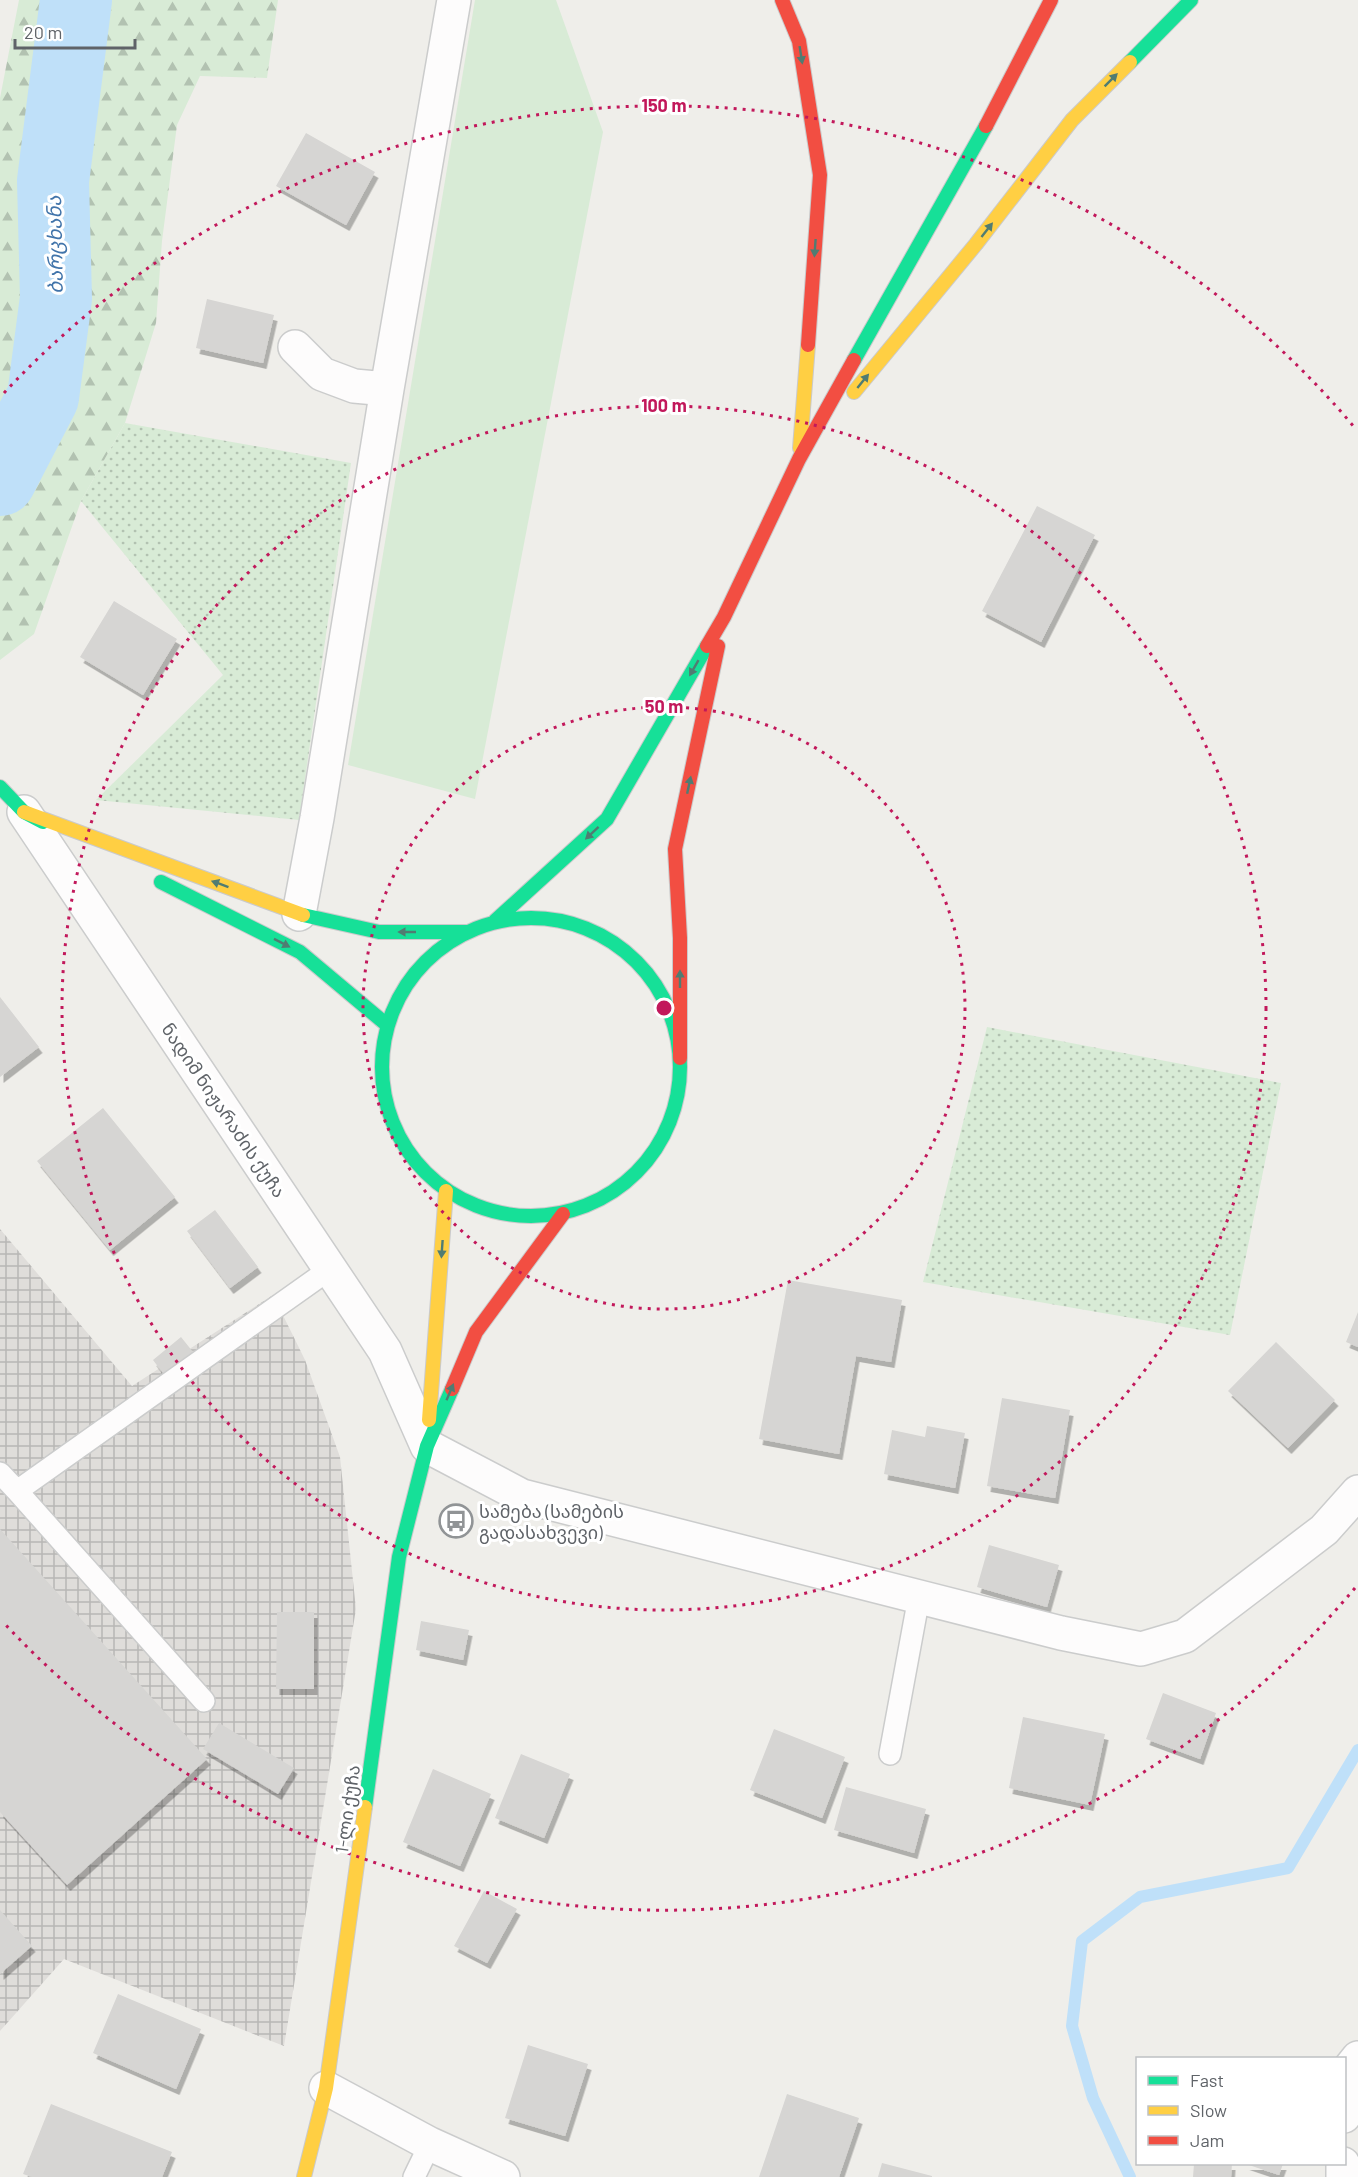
<svg xmlns="http://www.w3.org/2000/svg" width="1358" height="2177" viewBox="0 0 1358 2177" font-family="Barlow,'Noto Sans Georgian',sans-serif">
<style>
.industrial{fill:url(#industrial-grid)}
.grass{fill:url(#grass-dots)}
.forest{fill:url(#forest-firs)}
.green{fill:#d8ebd6}
.lines{fill:none;stroke-linecap:round;stroke-linejoin:round}
.stream{stroke:#bfe0f9;stroke-width:12}
.river{stroke:#bfe0f9;stroke-width:72}
.building{fill:#d6d5d3;filter:url(#shadow)}
.lane-casing{stroke:#cbcccc;stroke-width:24}
.street-casing{stroke:#cbcccc;stroke-width:36}
.fast-casing{stroke:#cacacb;stroke-width:16}
.slow-casing{stroke:#cacacb;stroke-width:16}
.jam-casing{stroke:#cacacb;stroke-width:16}
.lane{stroke:#fdfcfc;stroke-width:21}
.street{stroke:#fdfcfc;stroke-width:33}
.fast{stroke:#16e098;stroke-width:14}
.slow{stroke:#ffcf43;stroke-width:14}
.jam{stroke:#f24e42;stroke-width:14}
.oneway{fill:#507c72}
.ring{fill:none;stroke:#c2185b;stroke-width:3;stroke-dasharray:3 6}
.labels{text-anchor:middle;dominant-baseline:central;stroke-width:6;stroke-linejoin:round;paint-order:stroke}
.street-label{font-size:18px;fill:#5f6368;stroke:#fff}
.poi-label{font-size:18px;fill:#5f6368;stroke:#fff;text-anchor:start}
.water-label{font-size:20px;font-style:italic;fill:#4174aa;stroke:#fff}
.centre{fill:#c2185b;stroke:#fff;stroke-width:3}
.ring-label{font-size:18px;text-anchor:middle;font-weight:bold;fill:#c2185b;stroke:#fff;stroke-width:6;stroke-linejoin:round;paint-order:stroke}
</style>
<defs>
<pattern id="industrial-grid" width="8" height="8" patternUnits="userSpaceOnUse" patternTransform="scale(1.5)"><rect width="8" height="8" fill="#dfddda"/><path d="M0 4h8M4 0v8" fill="none" stroke="#b8b7b5"/></pattern>
<pattern id="grass-dots" width="8" height="8" patternUnits="userSpaceOnUse" patternTransform="scale(1.5)"><rect width="8" height="8" fill="#d8ebd6"/><path d="M2 2h.1M6 6h.1" fill="none" stroke="#b2c2b1" stroke-width="1.8" stroke-linecap="round"/></pattern>
<pattern id="forest-firs" width="22" height="20" patternUnits="userSpaceOnUse" patternTransform="scale(1.5)"><rect width="22" height="20" fill="#d8ebd6"/><path d="M5 1l3.5 6h-7zM16 11l3.5 6h-7z" fill="#b2c2b1"/></pattern>
<filter id="shadow"><feDropShadow dx="3.5" dy="6" stdDeviation="0" flood-color="#0004"/></filter>
</defs>
<rect width="100%" height="100%" fill="#efeeea"/>
<path class="industrial" d="M0 1229 132 1386 273 1295 305 1360 340 1457 356 1609 284 2046 64 1959 0 2031Z"/>
<path class="grass" d="M125 423 351 463 299 820 96 800 223 675 81 501Z
M987 1027 1281 1083 1230 1335 923 1282Z"/>
<path class="forest" d="M19 0H278L267 78 200 76 177 125 162 241 156 323 125 423 81 501 34 634 0 660V98Z"/>
<path class="green" d="M475 0H556L603 132 475 799 348 765Z"/>
<g class="lines">
<path class="stream" d="M1130 2177 1093 2098 1072 2026 1082 1941 1140 1897 1288 1868 1358 1750"/>
<path class="river" d="M0 480 43 397 56 298 53 181 76 0"/>
</g>
<path class="building" d="M306 133 375 172 346 225 276 186Z
M207 299 274 315 263 363 196 348Z
M1037 506 1095 535 1041 642 982 611Z
M114 601 177 639 143 695 80 657Z
M0 997 39 1047 0 1077Z
M103 1108 175 1197 110 1250 37 1161Z
M215 1210 258 1267 230 1288 187 1231Z
M788 1280 902 1300 891 1362 856 1356 839 1454 759 1439Z
M1358 1312V1347L1346 1342Z
M181 1337 197 1357 168 1380 153 1360Z
M1276 1342 1335 1400 1288 1448 1228 1391Z
M1002 1398 1070 1410 1055 1498 987 1486Z
M927 1426 965 1433 955 1488 884 1474 892 1430 925 1437Z
M0 1529 207 1759 67 1885 0 1812Z
M989 1545 1059 1565 1047 1607 977 1587Z
M277 1612H314V1689H276Z
M421 1621 469 1630 463 1660 416 1650Z
M1163 1693 1216 1713 1200 1759 1146 1739Z
M1023 1717 1105 1734 1090 1805 1009 1788Z
M219 1723 294 1768 278 1794 203 1749Z
M774 1729 845 1757 822 1818 750 1790Z
M521 1754 570 1774 544 1838 495 1818Z
M433 1769 491 1794 460 1866 403 1842Z
M846 1787 926 1809 914 1853 834 1830Z
M484 1891 517 1909 487 1963 454 1946Z
M0 1910 32 1946 0 1974Z
M118 1994 201 2029 176 2089 93 2053Z
M528 2045 588 2064 565 2136 505 2118Z
M787 2094 859 2118 839 2177H759Z
M51 2104 172 2152 162 2177H32L23 2174Z
M882 2163 932 2176V2177H878Z
M1194 2164H1232L1231 2177H1193Z
M1246 2164H1283L1279 2175Z"/>
<g class="lines">
<defs>
<path id="lane" d="M0 1473 17 1491 330 1269
M17 1491 204 1701
M890 1754 919 1597
M414 2177 430 2144"/>
<path id="street" d="M295 347 322 374 354 386 387 389
M24 812 385 1351 427 1446 522 1496 1061 1633 1141 1649 1185 1636 1324 1530 1358 1492
M299 914 317 818 387 389 454 0
M326 2088 430 2144 503 2177
M1344 2116 1350 2068 1358 2058
M1343 2164V2177"/>
<path id="fast" d="M1130 62 1191 0
M854 360 986 126
M0 787 24 812 43 822
M161 882 300 952 387 1025
M303 915 379 932H466
M382 1067a149 149 0 1 1 298 0a149 149 0 1 1-298 0Z
M495 921 607 819 707 646
M365 1807 399 1557 427 1446 452 1389"/>
<path id="slow" d="M854 392 976 244 1072 120 1130 62
M800 448 808 345
M24 812 303 915
M429 1420 446 1191
M304 2177 326 2088 365 1807"/>
<path id="jam" d="M782 0 799 41 820 175 808 345
M986 126 1051 0
M707 646 724 617 799 459 854 360
M680 1058V938L675 849 718 646
M452 1389 476 1332 563 1214"/>
</defs>
<use href="#lane" class="lane-casing"/>
<use href="#street" class="street-casing"/>
<use href="#fast" class="fast-casing"/>
<use href="#slow" class="slow-casing"/>
<use href="#jam" class="jam-casing"/>
<use href="#lane" class="lane"/>
<use href="#street" class="street"/>
<use href="#fast" class="fast"/>
<use href="#slow" class="slow"/>
<use href="#jam" class="jam"/>
</g>
<defs><path id="oneway-solid" d="M-6-.8H1V-3.2L6.5 0L1 3.2V.8H-6Z" transform="scale(1.5)"/></defs>
<g class="oneway">
<use href="#oneway-solid" transform="translate(801 55) rotate(81)"/>
<use href="#oneway-solid" transform="translate(1111 80) rotate(-45)"/>
<use href="#oneway-solid" transform="translate(987 230) rotate(-52)"/>
<use href="#oneway-solid" transform="translate(815 248) rotate(94)"/>
<use href="#oneway-solid" transform="translate(863 381) rotate(-51)"/>
<use href="#oneway-solid" transform="translate(694 668) rotate(120)"/>
<use href="#oneway-solid" transform="translate(689 785) rotate(-78)"/>
<use href="#oneway-solid" transform="translate(592 833) rotate(137)"/>
<use href="#oneway-solid" transform="translate(220 884) rotate(-160)"/>
<use href="#oneway-solid" transform="translate(407 932) rotate(180)"/>
<use href="#oneway-solid" transform="translate(282 943) rotate(27)"/>
<use href="#oneway-solid" transform="translate(680 979) rotate(-90)"/>
<use href="#oneway-solid" transform="translate(442 1249) rotate(94)"/>
<use href="#oneway-solid" transform="translate(450 1392) rotate(-67)"/>
</g>
<g class="ring">
<circle cx="664" cy="1008" r="301"/>
<circle cx="664" cy="1008" r="602"/>
<path d="M1355 1588A902 902 0 0 1 4 1623M4 393A902 902 0 0 1 1355 428"/>
</g>
<defs>
<symbol id="bus-ring" viewBox="-11 -11 22 22"><circle r="9.5" fill="#fff" stroke="#919496" stroke-width="1.5"/><path d="M-5-6H5V4H4V6H2V4H-2V6H-4V4H-5ZM-3.5-4V0h7V-4ZM-3.5 1.2v1.5H-2V1.2ZM2 1.2v1.5H3.5V1.2Z" fill="#919496"/></symbol>
</defs>
<g fill-rule="evenodd">
<use href="#bus-ring" x="437" y="1502" width="38" height="38"/>
</g>
<g class="labels">
<g class="street-label">
<text transform="translate(224 1110) rotate(56)">ნადიმ ნიჟარაძის ქუჩა</text>
<text transform="translate(347 1809) rotate(-82)">1-ლი ქუჩა</text>
</g>
<g class="poi-label">
<text x="479" y="1511">სამება (სამების<tspan x="479" dy="21">გადასახვევი)</tspan></text>
</g>
<g class="water-label">
<text transform="translate(54 245) rotate(-91)">ბარცხანა</text>
</g>
</g>
<circle cx="664" cy="1008" r="9" class="centre"/>
<g class="ring-label">
<text x="664" y="112">150 m</text>
<text x="664" y="412">100 m</text>
<text x="664" y="713">50 m</text>
</g>
<rect x="1136" y="2057" width="210" height="108" fill="#ffffff" stroke="#bfc1c3" stroke-width="1.5"/>
<rect x="1148" y="2076" width="30" height="9" fill="#16e098" stroke="#bfc1c3" stroke-width="1.5"/>
<text x="1190" y="2087" font-size="18" fill="#5f6368">Fast</text>
<rect x="1148" y="2106" width="30" height="9" fill="#ffcf43" stroke="#bfc1c3" stroke-width="1.5"/>
<text x="1190" y="2117" font-size="18" fill="#5f6368">Slow</text>
<rect x="1148" y="2136" width="30" height="9" fill="#f24e42" stroke="#bfc1c3" stroke-width="1.5"/>
<text x="1190" y="2147" font-size="18" fill="#5f6368">Jam</text>
<path d="M15 39v9h120v-9" fill="none" stroke="#5f6368" stroke-width="3"/>
<text x="24" y="39" font-size="18" fill="#5f6368" stroke="#ffffff" stroke-width="4.5" paint-order="stroke">20 m</text>
</svg>
